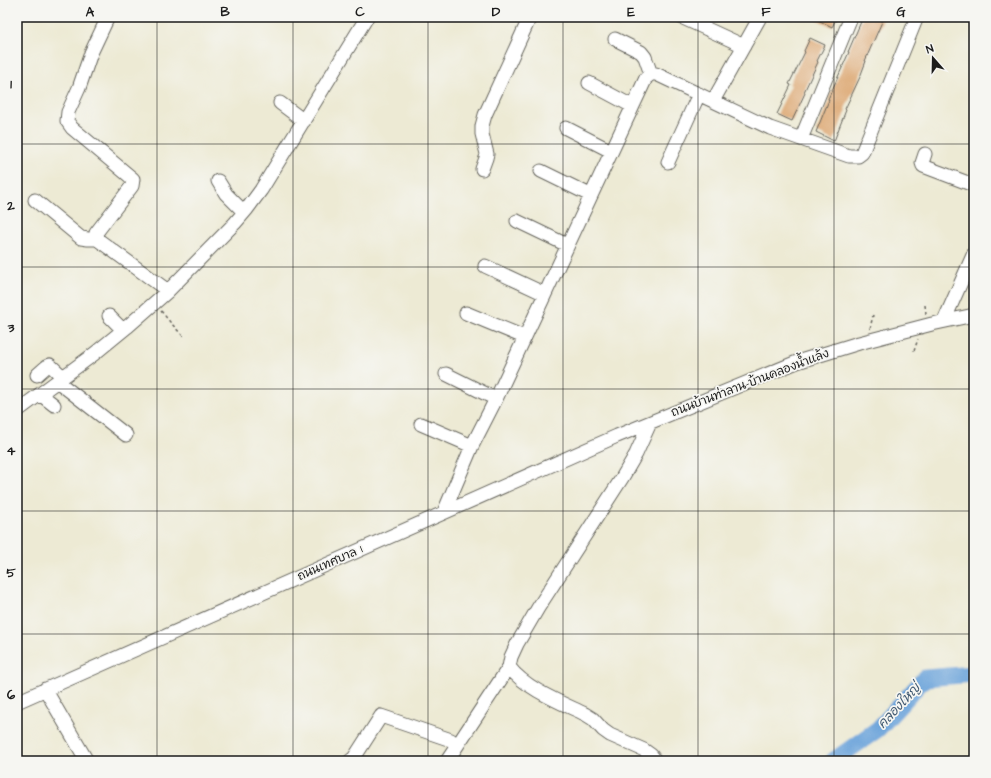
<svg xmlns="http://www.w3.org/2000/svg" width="991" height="778" viewBox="0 0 991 778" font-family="'Architects Daughter','Playpen Sans Thai',sans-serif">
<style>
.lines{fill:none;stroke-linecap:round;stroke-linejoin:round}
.river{stroke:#6ba3da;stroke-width:17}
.building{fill:#dda873}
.minor-casing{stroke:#65645c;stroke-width:15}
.path{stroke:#65645c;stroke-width:1.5;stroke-dasharray:3 3;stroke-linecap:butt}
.minor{stroke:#fff;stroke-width:13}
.grid{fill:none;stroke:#1c1c1c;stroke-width:1;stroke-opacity:0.55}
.labels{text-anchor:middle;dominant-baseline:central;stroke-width:3.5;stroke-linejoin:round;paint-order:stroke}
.street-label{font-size:12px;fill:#1c1c1c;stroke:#f6f6f2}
.water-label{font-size:13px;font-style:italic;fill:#405971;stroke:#f6f6f2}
.neatline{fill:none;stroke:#1c1c1c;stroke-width:1.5}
.grid-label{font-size:13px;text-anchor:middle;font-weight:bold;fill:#1c1c1c}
</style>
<rect width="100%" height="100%" fill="#f6f6f2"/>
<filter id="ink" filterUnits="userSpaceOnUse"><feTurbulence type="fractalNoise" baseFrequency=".025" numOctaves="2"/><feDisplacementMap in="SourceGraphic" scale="8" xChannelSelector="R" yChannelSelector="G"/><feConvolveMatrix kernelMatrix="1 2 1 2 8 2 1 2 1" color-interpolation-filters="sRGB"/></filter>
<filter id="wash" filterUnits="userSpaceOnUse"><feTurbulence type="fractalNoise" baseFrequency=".012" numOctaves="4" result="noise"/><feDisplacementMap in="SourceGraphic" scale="16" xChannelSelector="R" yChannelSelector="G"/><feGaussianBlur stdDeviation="0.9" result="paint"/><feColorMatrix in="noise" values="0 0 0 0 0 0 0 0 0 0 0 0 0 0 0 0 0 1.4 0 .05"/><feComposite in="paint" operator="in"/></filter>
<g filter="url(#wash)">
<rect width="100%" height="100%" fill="#edead4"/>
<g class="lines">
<path class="river" d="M833 761 878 729 925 678 974 674"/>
</g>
<g id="blocks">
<path class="building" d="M812 17H837L832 27Z
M863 17H884L865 61H866L860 77 845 109 846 110 834 141 816 132 829 100 828 99 842 68 849 52H848Z
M810 38 825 45 817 61 818 62 804 92 805 93 792 121 777 114 791 85 789 84 805 52 804 51Z"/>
</g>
</g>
<g filter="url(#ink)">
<use href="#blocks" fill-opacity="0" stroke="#65645c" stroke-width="1"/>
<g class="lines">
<defs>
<path id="minor" d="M108 17 91 53 79 88 68 112 67 121 72 128 133 179 132 186 96 233 97 239 168 291
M681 17 744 46
M615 39 641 52 645 57 651 74
M589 83 632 106
M713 101 760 17
M280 103 304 121
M566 128 611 151
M801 139 851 17
M925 154 922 163 923 166 968 183 974 185
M668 162 699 94
M482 169 486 158 487 154 482 134V126L485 115 530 17
M541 171 590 195
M218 181 226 194 244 212
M35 200 81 238 88 239H97
M517 221 567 245
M485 266 545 294
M466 313 524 337
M109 316 123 330
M944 321 974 253
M446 374 496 399
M37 375 46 367 50 365 63 377
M57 381 126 435
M40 394 54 405
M17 411 94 354 127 327 168 291 235 223 247 209 261 190 367 17
M650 423 636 454 622 478 538 608 517 644 511 657 509 667C526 689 560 702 585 714L593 719 603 730 610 735 644 750 651 755 654 759V761
M421 424 472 446
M444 512 472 446 496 399 646 78 651 74H656L770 128 849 156H858L862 153 917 17
M45 689 87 761
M17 702 617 436 797 362 859 343 932 324 974 315
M350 761 354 758 381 716 451 740
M447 761 509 667"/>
</defs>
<use href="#minor" class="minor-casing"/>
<path class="path" d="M925 305 926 314
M161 311 170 322 183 336
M870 329 873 315
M914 351 918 339"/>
<use href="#minor" class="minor"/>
</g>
</g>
<path class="grid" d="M157 17V761M293 17V761M428 17V761M563 17V761M698 17V761M834 17V761M17 144H974M17 267H974M17 389H974M17 511H974M17 634H974"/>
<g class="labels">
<g class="street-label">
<text transform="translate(750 383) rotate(-21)">ถนนบ้านท่าลาน-บ้านคลองน้ำแล้ง</text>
<text transform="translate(330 563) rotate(-24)">ถนนเทศบาล 1</text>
</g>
<g class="water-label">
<text transform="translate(899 706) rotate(-47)">คลองใหญ่</text>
</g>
</g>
<rect width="991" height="778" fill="none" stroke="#f6f6f2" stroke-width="44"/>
<g transform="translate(933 58) rotate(340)" stroke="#f6f6f2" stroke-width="3" paint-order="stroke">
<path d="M0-3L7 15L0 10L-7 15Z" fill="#1c1c1c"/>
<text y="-6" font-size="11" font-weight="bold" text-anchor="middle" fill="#1c1c1c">N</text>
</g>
<rect x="22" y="22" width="947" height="734" class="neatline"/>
<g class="grid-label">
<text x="90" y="16">A</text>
<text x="225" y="16">B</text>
<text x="360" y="16">C</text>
<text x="496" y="16">D</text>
<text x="631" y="16">E</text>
<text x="766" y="16">F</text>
<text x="901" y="16">G</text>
<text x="11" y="88">1</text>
<text x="11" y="210">2</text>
<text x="11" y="332">3</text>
<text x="11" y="455">4</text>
<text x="11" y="577">5</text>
<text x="11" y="699">6</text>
</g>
</svg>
